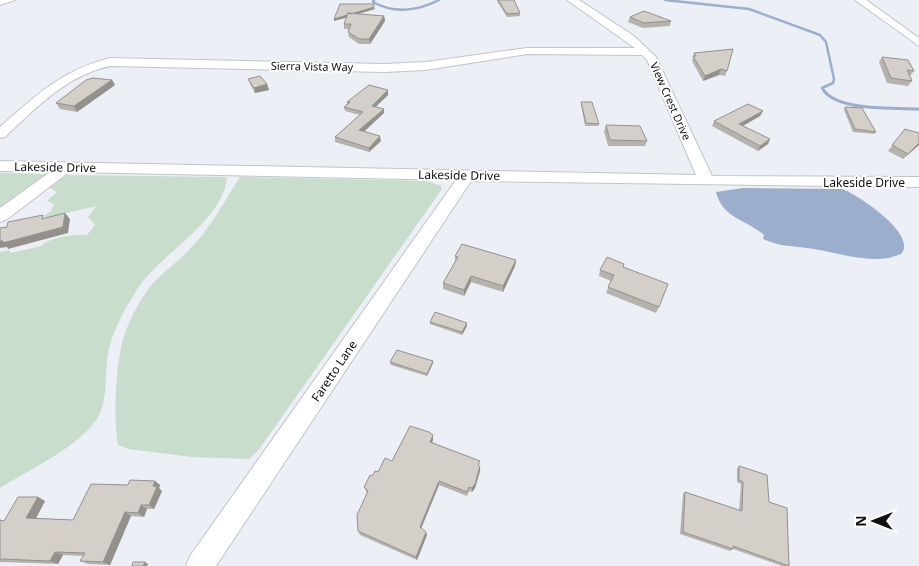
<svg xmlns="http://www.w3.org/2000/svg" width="919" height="566" viewBox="0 0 919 566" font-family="'Noto Sans',sans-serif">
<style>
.green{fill:#c9ddcd}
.water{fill:#9baecc}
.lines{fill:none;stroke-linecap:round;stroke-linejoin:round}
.stream-far1{stroke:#9baecc;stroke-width:2.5}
.stream{stroke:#9baecc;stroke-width:3}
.minor-casing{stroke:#c0c4ca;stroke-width:2}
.minor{fill:#fff;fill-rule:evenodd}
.wall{fill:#b6b2ad}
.shaded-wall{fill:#94918d}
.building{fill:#d4cfc9;stroke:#94918d}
.labels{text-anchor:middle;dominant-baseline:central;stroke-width:4;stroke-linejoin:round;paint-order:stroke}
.far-street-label{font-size:11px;fill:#101113;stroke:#fff}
.street-label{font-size:12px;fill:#101113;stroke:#fff}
</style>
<rect width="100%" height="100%" fill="#ecf0f6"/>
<path class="green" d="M0 173 48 174 0 210Z
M64 175 227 177C224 218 167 251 145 279 140 284 136 291 132 298 122 314 111 335 108 354 104 380 110 409 89 429 64 454 29 470 0 488V252L9 250 11 253 41 246C51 237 74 234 87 235L95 225 88 217 96 206 47 218 43 217 51 211 54 204 47 201 57 192 48 187Z
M240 177 427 181 441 186 442 189 258 451 249 459 191 457 128 449 118 445C113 419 116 364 123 339 128 323 137 305 147 291 159 274 176 264 190 249 211 227 224 202 240 177Z"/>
<path class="water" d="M743 188 842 189C857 194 919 235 901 254 872 267 836 251 807 248 791 246 778 246 763 239L764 235C747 220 722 218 716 192Z"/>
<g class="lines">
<path class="stream-far1" d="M374 0 373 2C394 14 418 11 439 0
M665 0 749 9 820 35 826 42 834 79 833 83 822 88 825 92"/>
<path class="stream" d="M824 91C840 111 895 108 919 109"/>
<defs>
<path id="minor" d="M0 0H15L0 5Z
M567 0H579L634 36 656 57 712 176 919 177V187L471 181 216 566H186L190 556 456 180 69 172 6 220 0 222V208L50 172 0 171V161L696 175 647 60 642 55 527 54 426 70 385 72 110 66C66 76 37 107 5 137L0 138V127C36 95 62 70 110 58L385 64 426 62 527 48H635Z
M855 0H866L919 38V46Z"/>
</defs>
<use href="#minor" class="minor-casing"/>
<use href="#minor" class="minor"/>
</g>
<path class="wall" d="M497 0H514L520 13V16L507 17 497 1Z
M375 9 358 14 384 16 385 21 370 44H359L349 37 348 32 349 29H344V24L346 18 334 21V19Z
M630 17 671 21 670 26 643 28 628 22Z
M694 53 727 71 725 76 719 75 703 81 692 61Z
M882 57 914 71 910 76 912 81 908 86 887 83 879 62Z
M248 79 267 84 269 90 255 93 250 84Z
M112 80 115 85 77 112 60 109 56 103Z
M388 90V95L376 107 384 113 364 132 381 141 369 152 335 142V137L360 115 345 111 344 107 347 104V102Z
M581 102 599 124 598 126H585L581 105Z
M845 107 876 132 874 134 853 132 844 110Z
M763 111 760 116 743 126 770 139 768 144 758 151 712 126 714 121Z
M606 125 647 141 645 146H608L604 131Z
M905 129 919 145 903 159 888 151Z
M455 256 516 260 515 266 503 292 471 282 464 296 443 289V283L455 262Z
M623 267 659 307 656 313 606 293 611 281 599 276 600 270Z
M430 322 467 323V326L462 335 430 324Z
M433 361V363L427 376 391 365 390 362Z
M433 435V440L432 442 480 466V471L475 488 472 492 469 491 467 496 439 485 421 529 427 535 417 560 360 535 358 531 367 493 364 487 372 476 378 472 392 461Z
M739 466 769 502 789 566H782L733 549 730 551 680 534 683 494 685 492 739 510 741 484 737 482V469Z
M155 481 160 485 159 488 162 491 154 509H147L144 517 131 516 110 565 88 564 80 561 83 556 63 555 58 564 0 562V520L4 521 38 497 45 501 36 518 73 520 128 485Z"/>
<path class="shaded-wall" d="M374 7 375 9 334 21V19Z
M384 16 385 21 370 44 369 39Z
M721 69 719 75 703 81 705 76Z
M112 80 115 85 77 112 74 106Z
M267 84 269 90 255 93 254 88Z
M388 90V95L372 110V106Z
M384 109V113L360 135 359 130Z
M763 111 760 116 737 129 739 124Z
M380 136 381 141 369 152V148Z
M770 139 768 144 758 151 760 146Z
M919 143V145L903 159Z
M65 213 70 219 68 233 8 249 7 247 0 248V241H3Z
M516 260 515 266 503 292V286Z
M471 276V282L464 296V290Z
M467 323V326L462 335V332Z
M433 361V363L427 376V374Z
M433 435V440L430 446V442Z
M480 466V471L475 488 472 492V488Z
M155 481 160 485 159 488 162 491 154 509 149 505 153 486Z
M439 481V485L420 531V527Z
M38 497 45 501 34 522 26 518Z
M141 505 147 509 144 517 138 513Z
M125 512 131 516 110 565 103 562Z
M426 532 427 535 417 560 416 557Z
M55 552 63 555 58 564 50 561Z
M145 562 148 564 147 566H143Z"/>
<path class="building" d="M498 0H514L520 13 507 14Z
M340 4H374V7L351 14 348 13 347 15 334 19Z
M644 11 671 21 644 23 630 17Z
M348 13 384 16 369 39H359L348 32 351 24H344Z
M733 49 727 71 721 69 705 76 693 56H696L694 53Z
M882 57 908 60 914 71 907 70 912 81 891 78Z
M260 76 267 84 254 88 248 79Z
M93 78 112 80 74 106 56 103 86 80Z
M369 85 388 90 372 106 384 109 359 130 380 136 369 148 335 137 363 112 344 107 350 102H347Z
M581 102H592L599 124 586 123Z
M748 104 763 111 739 124 770 139 760 146 714 121Z
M845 107 862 108 876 132 855 129Z
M606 125 640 126 647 141 610 140Z
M905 129 919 133V143L908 154 892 145Z
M65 213 63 227 3 243V241H0V228L7 227 8 222 43 215 42 219Z
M462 244 516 260 503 286 471 276 464 290 443 283 458 257 455 256Z
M607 257 624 264 623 267 668 284 659 307 608 287 614 275 600 270Z
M435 312 467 323 462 332 430 322Z
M397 350 433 361 427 374 390 362Z
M410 426 429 432 433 435 430 442 480 461 478 465 480 466 475 484 472 488 469 487 467 492 439 481 420 527 426 532 416 557 358 531 357 515 368 491 364 487 370 475 372 476 375 471 378 472 385 458 392 461Z
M739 466 767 475 769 502 787 508 789 566 733 546V549L683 532 685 492 742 511 743 482 739 480Z
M130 480 155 481 153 486 157 487 149 505H141L138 513 125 512 103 562 80 561 85 553 55 552 50 561 0 559V520L4 521 18 497H38L26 518 73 520 91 484 128 485Z
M133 562H145L143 566H132Z"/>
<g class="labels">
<g class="far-street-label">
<text transform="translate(312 66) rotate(1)">Sierra Vista Way</text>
<text transform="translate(671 101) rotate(66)">View Crest Drive</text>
</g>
<g class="street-label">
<text transform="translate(55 167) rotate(1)">Lakeside Drive</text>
<text transform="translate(459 175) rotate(1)">Lakeside Drive</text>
<text x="864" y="182">Lakeside Drive</text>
<text transform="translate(334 371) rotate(-56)">Faretto Lane</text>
</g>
</g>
<g transform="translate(874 521) rotate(270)" stroke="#ffffff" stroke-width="4" paint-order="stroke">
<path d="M0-4L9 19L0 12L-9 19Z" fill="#101113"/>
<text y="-8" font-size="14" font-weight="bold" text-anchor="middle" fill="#101113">N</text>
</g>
</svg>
